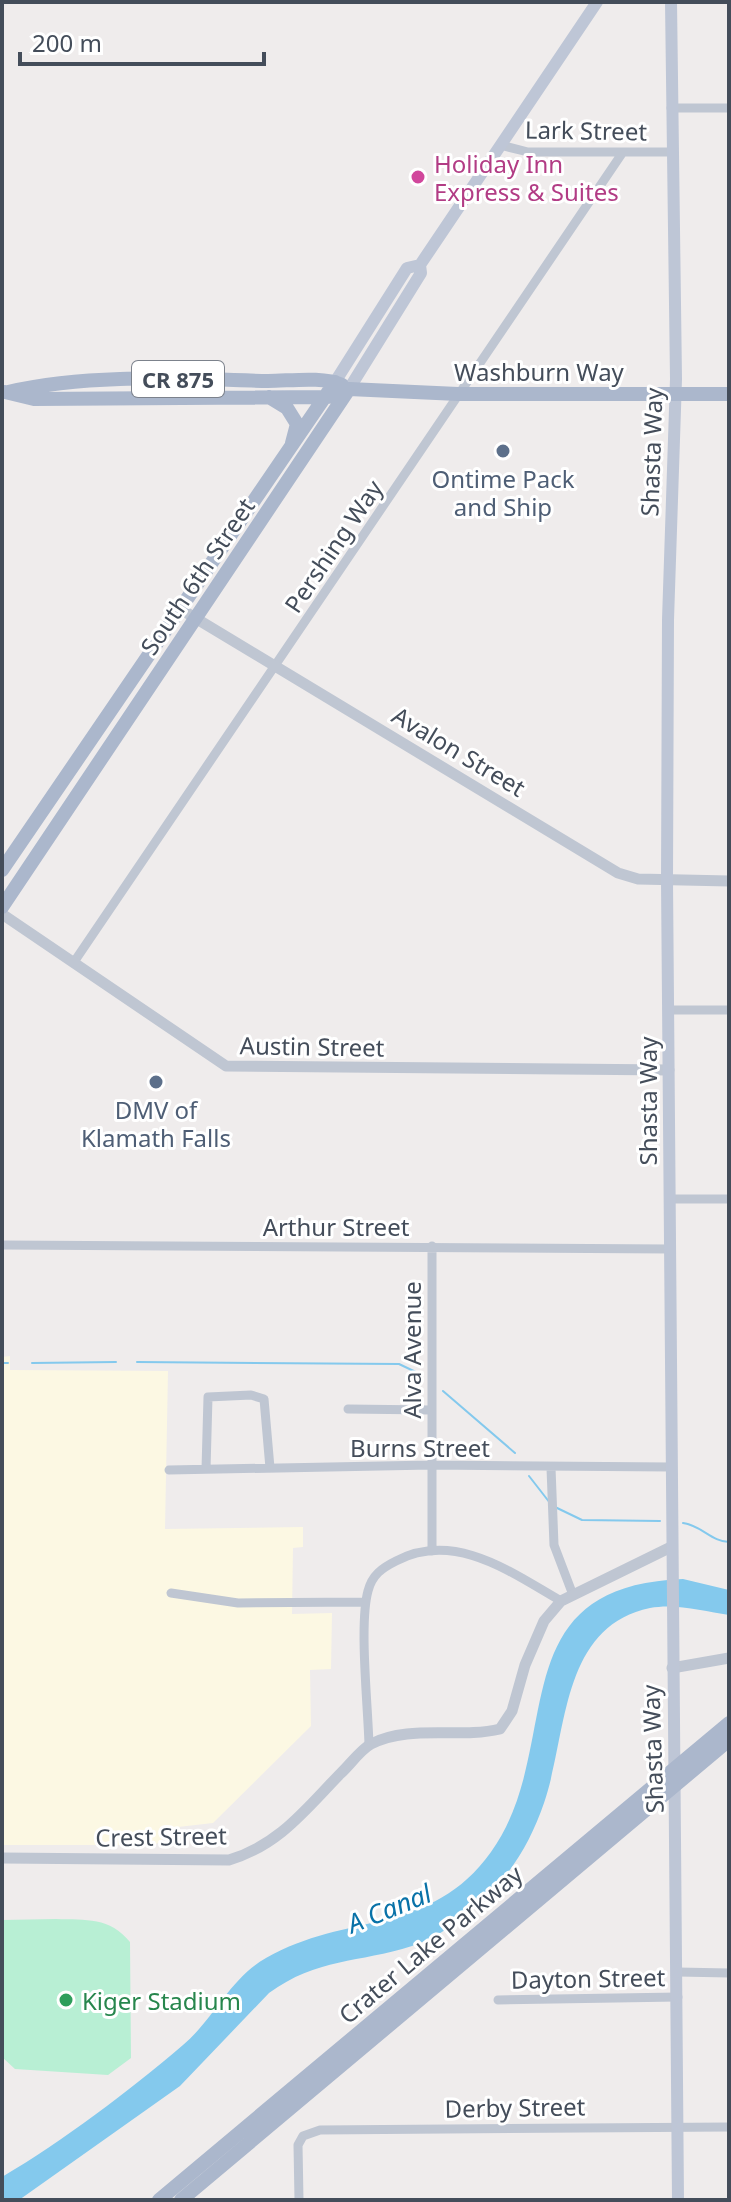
<svg xmlns="http://www.w3.org/2000/svg" width="731" height="2202" viewBox="0 0 731 2202" font-family="'Noto Sans',sans-serif">
<style>
.commercial{fill:#fcf8e3}
.green{fill:#b8efd4}
.water{fill:#84c9ed}
.lines{fill:none;stroke-linecap:round;stroke-linejoin:round}
.stream{stroke:#84c9ed;stroke-width:2}
.minor{stroke:#bfc6d2;stroke-width:9}
.tertiary{stroke:#bfc6d2;stroke-width:11}
.secondary{stroke:#bec6d6;stroke-width:12}
.primary{stroke:#abb7cc;stroke-width:14}
.hotel-dot{fill:#d1479c;stroke:#fff;stroke-width:3}
.service-dot{fill:#5c6f8a;stroke:#fff;stroke-width:3}
.leisure-dot{fill:#2e9e5b;stroke:#fff;stroke-width:3}
.labels{text-anchor:middle;dominant-baseline:central;stroke-width:6;stroke-linejoin:round;paint-order:stroke}
.shield{fill:#fff;stroke:#7c828c;stroke-width:2}
.shield-label{font-size:22px;font-weight:bold;fill:#444d5a}
.street-label{font-size:24px;fill:#444d5a;stroke:#fff}
.hotel-label{font-size:24px;fill:#b23c85;stroke:#fff;text-anchor:start}
.service-label{font-size:24px;fill:#4e5e75;stroke:#fff}
.leisure-label{font-size:24px;fill:#27864d;stroke:#fff;text-anchor:start}
.water-label{font-size:26px;font-style:italic;fill:#0972a8;stroke:#fff}
</style>
<rect width="100%" height="100%" fill="#efecec"/>
<path class="commercial" d="M10 1356V1370L168 1371 165 1529 303 1527V1547L293 1548 292 1614 332 1613 331 1669 310 1670 311 1726 213 1823 178 1827 155 1845H2V1357Z"/>
<path class="green" d="M56 1919C86 1920 110 1917 130 1942L131 2058 108 2075 15 2069 2 2057V1920Z"/>
<path class="water" d="M683 1579 729 1590V1615C704 1611 675 1603 650 1608 560 1627 568 1733 544 1803 531 1841 512 1873 483 1900 463 1919 439 1937 412 1946 359 1963 317 1958 269 1993L180 2086 19 2200H2V2177C63 2141 129 2091 183 2045 214 2019 230 1978 266 1958 346 1912 431 1936 491 1852 567 1746 496 1586 683 1579Z"/>
<g class="lines">
<path class="stream" d="M137 1362 399 1364 420 1374
M2 1363H8
M32 1363 116 1362
M443 1391 515 1453
M529 1476 550 1503
M555 1507 582 1520 660 1521
M683 1523C701 1525 712 1542 729 1542"/>
<path class="minor" d="M671 108H729
M500 145 528 152H672
M74 962 623 152
M668 1010H729
M669 1199H729
M2 1245 670 1249
M432 1246V1551
M348 1409 430 1410
M551 1468 554 1545 573 1595
M206 1469 208 1397 251 1395 264 1399 270 1468
M169 1470 431 1465 671 1467
M171 1593 238 1603 365 1602
M369 1745C368 1706 359 1624 368 1591 372 1575 382 1568 396 1561 455 1530 512 1573 561 1601
M678 1972 729 1973
M498 2000 678 1997
M299 2200 298 2145 303 2136 320 2130 729 2127"/>
<path class="tertiary" d="M182 610 618 873 638 879 729 881
M2 914 226 1066 669 1070
M672 1668 729 1658
M2 1858 229 1860C279 1845 305 1810 340 1774 350 1765 360 1750 371 1744 409 1724 459 1739 500 1729L512 1711 525 1665 544 1621 561 1601 671 1547"/>
<path class="secondary" d="M671 2 676 379 668 620 667 881 678 2200
M335 382 407 268 420 265
M349 389 421 273 420 265 597 2"/>
<path class="primary" d="M5 392 34 399 328 397 349 389 458 394H729
M8 392C92 373 183 379 268 381 290 381 322 376 342 385
M269 397 287 408 297 424 292 443
M2 870 335 382
M2 907 349 389
M159 2200 729 1723
M181 2200 729 1740"/>
</g>
<circle class="hotel-dot" cx="418" cy="177" r="8"/>
<g class="service-dot">
<circle cx="503" cy="451" r="8"/>
<circle cx="156" cy="1082" r="8"/>
</g>
<circle class="leisure-dot" cx="66" cy="2000" r="8"/>
<g class="labels">
<rect class="shield" x="132" y="361" width="92" height="36" rx="6"/>
<g class="shield-label">
<text x="178" y="379">CR 875</text>
</g>
<g class="street-label">
<text transform="translate(586 130) rotate(1)">Lark Street</text>
<text x="539" y="371">Washburn Way</text>
<text transform="translate(651 452) rotate(-88)">Shasta Way</text>
<text transform="translate(333 546) rotate(-56)">Pershing Way</text>
<text transform="translate(197 576) rotate(-56)">South 6th Street</text>
<text transform="translate(459 751) rotate(31)">Avalon Street</text>
<text transform="translate(312 1046) rotate(1)">Austin Street</text>
<text transform="translate(647 1101) rotate(-90)">Shasta Way</text>
<text x="336" y="1226">Arthur Street</text>
<text transform="translate(411 1350) rotate(-90)">Alva Avenue</text>
<text x="420" y="1447">Burns Street</text>
<text transform="translate(652 1749) rotate(-92)">Shasta Way</text>
<text transform="translate(161 1836) rotate(-1)">Crest Street</text>
<text transform="translate(430 1944) rotate(-40)">Crater Lake Parkway</text>
<text transform="translate(588 1978) rotate(-1)">Dayton Street</text>
<text transform="translate(515 2107) rotate(-1)">Derby Street</text>
</g>
<g class="hotel-label">
<text x="434" y="163">Holiday Inn<tspan x="434" dy="28">Express &amp; Suites</tspan></text>
</g>
<g class="service-label">
<text x="503" y="478">Ontime Pack<tspan x="503" dy="28">and Ship</tspan></text>
<text x="156" y="1109">DMV of<tspan x="156" dy="28">Klamath Falls</tspan></text>
</g>
<g class="leisure-label">
<text x="82" y="2000">Kiger Stadium</text>
</g>
<g class="water-label">
<text transform="translate(389 1908) rotate(-22)">A Canal</text>
</g>
</g>
<rect width="731" height="2202" fill="none" stroke="#444d5a" stroke-width="8"/>
<path d="M20 52v12h244v-12" fill="none" stroke="#444d5a" stroke-width="4"/>
<text x="32" y="52" font-size="24" fill="#444d5a" stroke="#ffffff" stroke-width="6" paint-order="stroke">200 m</text>
</svg>
